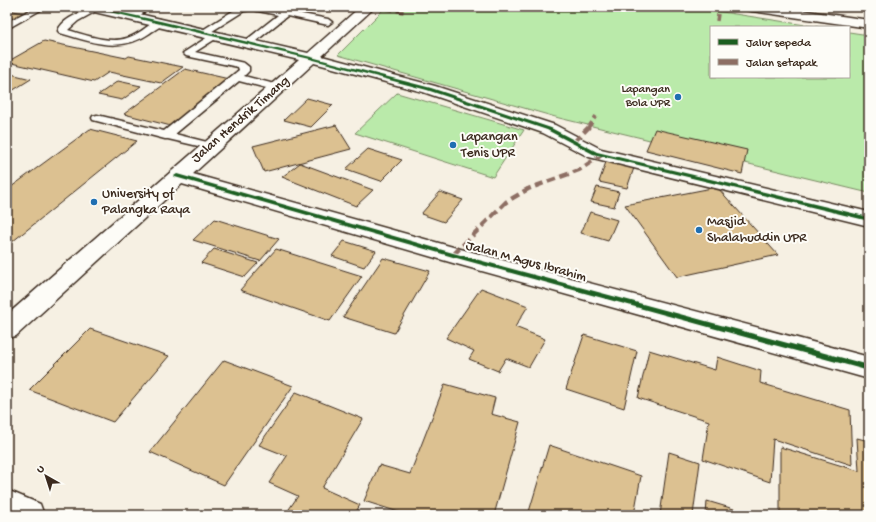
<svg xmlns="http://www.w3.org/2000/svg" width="876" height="522" viewBox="0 0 876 522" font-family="'Gochi Hand',sans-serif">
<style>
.green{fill:#baeaaa;stroke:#7a8a64}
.building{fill:#dcc191;stroke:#3b2a1e}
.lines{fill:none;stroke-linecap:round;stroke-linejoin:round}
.lane-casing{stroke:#3b2a1e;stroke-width:3}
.street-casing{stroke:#3b2a1e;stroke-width:3}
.secondary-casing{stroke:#3b2a1e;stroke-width:3}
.lane{fill:#fdfcf7;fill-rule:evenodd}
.street{fill:#fdfcf7;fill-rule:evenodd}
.secondary{fill:#fdfcf7;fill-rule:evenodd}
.quiet-far1{stroke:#8d6e63;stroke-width:3.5;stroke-dasharray:7 3.5;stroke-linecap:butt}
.quiet{stroke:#8d6e63;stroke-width:4.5;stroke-dasharray:9 4.5;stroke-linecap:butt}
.cycleway-casing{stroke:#fdfcf7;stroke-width:2}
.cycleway{fill:#1b5e20;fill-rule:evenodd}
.poi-dot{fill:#1f6fb2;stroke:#fdfcf7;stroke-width:1.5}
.labels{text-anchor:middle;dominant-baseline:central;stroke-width:4;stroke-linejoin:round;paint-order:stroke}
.far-poi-label{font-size:12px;fill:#3b2a1e;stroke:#fdfcf7;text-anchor:end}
.street-label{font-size:14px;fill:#3b2a1e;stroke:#fdfcf7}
.poi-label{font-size:14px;fill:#3b2a1e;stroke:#fdfcf7;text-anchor:start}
</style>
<rect width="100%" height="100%" fill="#f6f0e3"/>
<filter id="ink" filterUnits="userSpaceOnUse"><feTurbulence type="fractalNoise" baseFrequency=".025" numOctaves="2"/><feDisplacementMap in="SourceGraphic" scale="8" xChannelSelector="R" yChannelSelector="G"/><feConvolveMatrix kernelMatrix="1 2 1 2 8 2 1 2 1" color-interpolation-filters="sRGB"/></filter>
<g filter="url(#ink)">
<path class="green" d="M386 7H690L818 27H711V77H849V32L869 35V193L559 118 338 55Z
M397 93 524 130 493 177 355 133Z"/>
<path class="building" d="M271 7H305L299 12Z
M7 10 25 13 7 23Z
M44 41 126 58 129 56 183 67 161 83 109 72 94 82 7 62Z
M185 69 229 79 171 126 124 114Z
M7 73 31 79 7 94Z
M118 81 141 86 122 100 98 95Z
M307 98 333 105 311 127 284 120Z
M336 125 351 149 264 172 253 146Z
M90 129 137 141 7 246V190Z
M655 129 747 150 742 174 646 150Z
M368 149 402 160 381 181 346 169Z
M607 159 635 165 627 188 599 182Z
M300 163 373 190 356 206 282 177Z
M597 187 619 192 614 207 591 202Z
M717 187 778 255 677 277 625 205Z
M440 192 463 200 444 222 421 214Z
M590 212 617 220 608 241 581 233Z
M215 219 279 239 260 261 193 240Z
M344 241 376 251 364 267 332 256Z
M214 249 258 263 245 277 201 263Z
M276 249 362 276 330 321 240 290Z
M383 258 430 271 394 333 343 317Z
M481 288 528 306 515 327 545 339 529 367 506 358 498 371 469 359 474 351 446 338Z
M90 329 169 356 113 422 29 390Z
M584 335 637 351 624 408 566 389Z
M649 350 715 370 717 357 761 371 760 383 850 410 852 465 773 439 770 482 703 459 709 421 638 398Z
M224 360 293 386 224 485 150 452Z
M445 384 495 398 491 414 520 422 494 515H408L364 501 379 465 410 474Z
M296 392 363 419 322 488 360 505 354 515H285L298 496 269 483 287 456 259 445Z
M857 438 869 441V515H780V447L859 471Z
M549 445 641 476 634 515H528Z
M669 452 700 462 693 515H660Z
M707 501 754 515H706Z"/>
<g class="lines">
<defs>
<path id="lane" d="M36 7H46L7 29V22Z
M94 7H99L100 9 78 21 68 30C86 35 109 44 127 38 138 35 147 26 157 20L160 19 164 22C161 27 154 30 150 33 120 54 91 42 60 33L58 31C62 18 83 12 94 7Z
M141 7H151L135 19H129L128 17 129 15Z
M239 7H266L328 19 332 22 328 25 287 16 251 45H245L243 43 245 41 278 15 253 10 244 11 206 35 203 36 198 33Z
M214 33 217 34 219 36 217 38 195 52 244 63 249 67V71L244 76 282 86 283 88 278 91 239 81 175 134 215 144 217 146 215 148 211 149 168 139H165L93 120 92 118 93 116 97 115 164 131 239 70 238 67 186 56 183 53Z"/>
<path id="street" d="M83 7H109L308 53 360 7H375L322 56 435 86 555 125 601 149 869 212V226L589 157 543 133 423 92 314 63 193 174 453 247 869 357V379L453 263 182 184 16 336 7 338V315L299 60 90 11 85 10Z
M7 490 40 504 44 515H7Z"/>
<path id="secondary" d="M745 7H780L869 20V28L752 11 747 10Z"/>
</defs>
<use href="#lane" class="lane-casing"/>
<use href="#street" class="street-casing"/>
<use href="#secondary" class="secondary-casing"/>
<use href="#lane" class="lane"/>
<use href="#street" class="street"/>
<use href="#secondary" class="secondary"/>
<path class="quiet-far1" d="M376 7 404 12
M717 21 719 7
M588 128 596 116"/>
<path class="quiet" d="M574 142 589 127
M453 255 506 202 528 189 579 170 603 154"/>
<defs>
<path id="cycleway" d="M88 7H95L160 21 311 57 431 88 551 128 597 152 869 217V221L593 154 547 130 427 90 310 59Z
M177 174 453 253 869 365V371L453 257 175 177 174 176Z"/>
</defs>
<use href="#cycleway" class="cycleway-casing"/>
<use href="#cycleway" class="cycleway"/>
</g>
</g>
<g class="poi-dot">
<circle cx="678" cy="97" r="4"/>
<circle cx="453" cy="145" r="4"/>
<circle cx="94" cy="202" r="4"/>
<circle cx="699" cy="230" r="4"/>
</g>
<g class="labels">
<g class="far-poi-label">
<text x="670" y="90">Lapangan<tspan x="670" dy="14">Bola UPR</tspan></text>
</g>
<g class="street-label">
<text transform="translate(241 120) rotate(-41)">Jalan Hendrik Timang</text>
<text transform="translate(526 262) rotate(15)">Jalan M Agus Ibrahim</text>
</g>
<g class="poi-label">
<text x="461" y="137">Lapangan<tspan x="461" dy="16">Tenis UPR</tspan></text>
<text x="102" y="194">University of<tspan x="102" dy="16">Palangka Raya</tspan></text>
<text x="707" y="222">Masjid<tspan x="707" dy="16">Shalahuddin UPR</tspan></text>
</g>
</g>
<rect width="876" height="522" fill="none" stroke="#fdfcf7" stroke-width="24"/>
<rect x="12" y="12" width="852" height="498" fill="none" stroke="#3b2a1e" stroke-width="1.5" filter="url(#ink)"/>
<rect x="710" y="26" width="140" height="52" fill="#fdfcf7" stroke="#afa8a0"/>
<rect x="718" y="39" width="20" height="6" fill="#1b5e20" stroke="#afa8a0"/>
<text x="746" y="46" font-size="12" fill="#3b2a1e">Jalur sepeda</text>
<rect x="718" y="59" width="20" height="6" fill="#8d6e63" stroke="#afa8a0"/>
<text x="746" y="66" font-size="12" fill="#3b2a1e">Jalan setapak</text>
<g transform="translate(46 476) rotate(321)" stroke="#fdfcf7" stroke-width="3" paint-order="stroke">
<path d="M0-3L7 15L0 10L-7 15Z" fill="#3b2a1e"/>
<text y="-6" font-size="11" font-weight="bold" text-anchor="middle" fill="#3b2a1e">U</text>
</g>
</svg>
